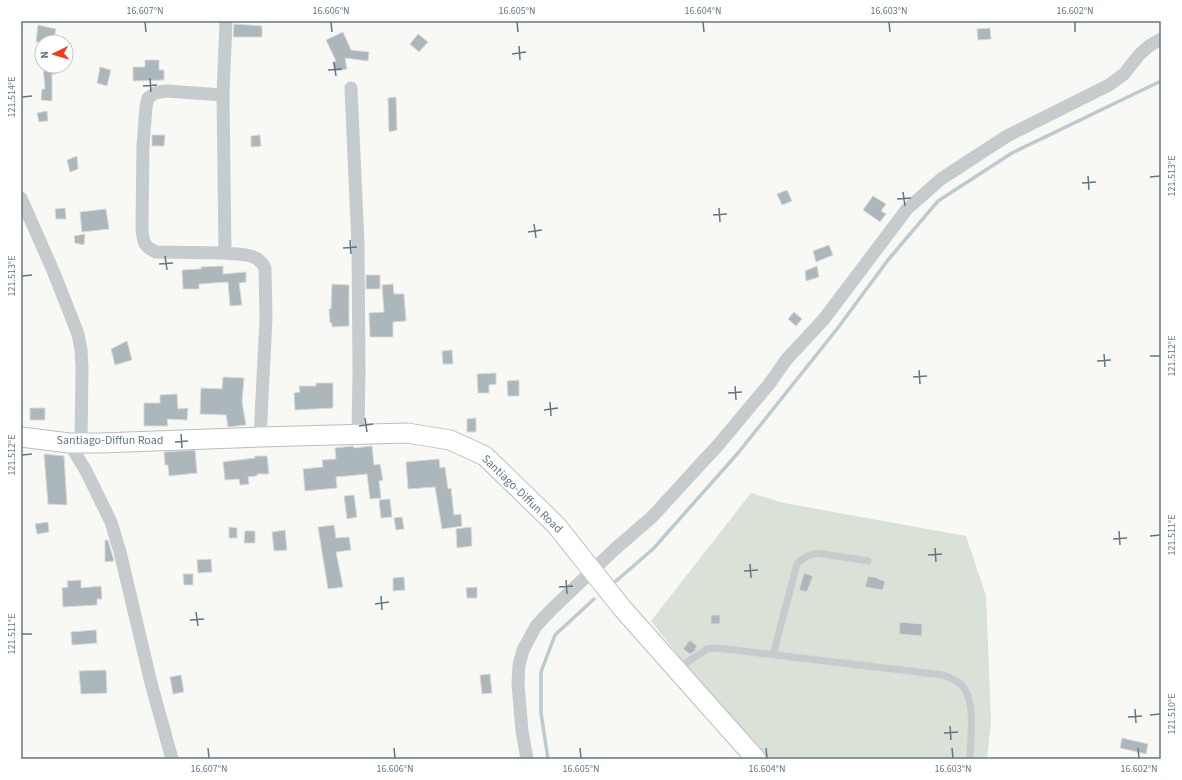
<svg xmlns="http://www.w3.org/2000/svg" width="1182" height="780" viewBox="0 0 1182 780" font-family="'Source Sans 3',sans-serif">
<style>
.green{fill:#dae1d6}
.lines{fill:none;stroke-linecap:round;stroke-linejoin:round}
.stream{stroke:#bccbce;stroke-width:3.5}
.building{fill:#abb7bb;stroke:#dadad8}
.secondary-casing{stroke:#b7bec2;stroke-width:21}
.service{stroke:#c6cbce;stroke-width:7}
.minor{stroke:#c6cbce;stroke-width:13}
.secondary{stroke:#fff;stroke-width:19}
.ticks{fill:none;stroke:#607783;stroke-width:1.5}
.labels{text-anchor:middle;dominant-baseline:central;stroke-width:4;stroke-linejoin:round;paint-order:stroke}
.street-label{font-size:12px;fill:#607783;stroke:#fff}
.neatline{fill:none;stroke:#607783;stroke-width:1.5}
.ticks-label{font-size:10px;text-anchor:middle;fill:#607783}
</style>
<rect width="100%" height="100%" fill="#f8f8f5"/>
<path class="green" d="M751 493 784 503 966 536 986 596 991 721 987 759H768L711 697 651 621Z"/>
<g class="lines">
<path class="stream" d="M616 581 653 549 738 453 837 329 888 260 938 201 1012 153 1161 81
M548 759 541 713V672L555 635 594 599"/>
</g>
<path class="building" d="M234 24 262 26V37H233Z
M38 25 56 29 53 42H36Z
M990 28 991 39 978 40 977 29Z
M343 32 351 50 369 52 368 61 345 58 347 69 334 71 333 62 336 61 326 40Z
M418 34 428 42 419 52 410 44Z
M145 60H159V70H164V80L133 81V67H145Z
M43 66H57L56 74H52V101L41 100 42 89H45Z
M100 67 111 70 107 86 97 83Z
M396 97 397 130 389 132 388 98Z
M47 111 48 121 39 122 37 113Z
M152 135H165L164 146H152Z
M260 135 261 146 251 147V136Z
M77 156 78 169 70 172 67 160Z
M787 190 792 201 782 205 777 194Z
M873 196 886 204 881 211 886 214 880 222 863 210Z
M65 208 66 219H56L55 209Z
M106 209 109 229 82 232 80 212Z
M85 234 84 245 75 243 74 236Z
M829 245 833 255 816 262 813 251Z
M223 266V274L246 272V282L239 283 242 305 230 306 228 282 199 284V289H183L182 270 201 269V267Z
M817 266 819 277 806 281 805 271Z
M366 275H380V289H366Z
M332 284 349 285V326L332 327V323H330L329 309H331Z
M393 284 394 294H404L406 321 393 322V337H370L369 313 384 312 382 285Z
M794 312 802 319 796 326 788 319Z
M127 341 132 360 115 365 111 349Z
M452 350 453 364H443L442 351Z
M496 373V384L489 385V393H478L477 374Z
M223 377 244 378 242 402 246 425 228 427 226 415 200 414 201 388 222 389Z
M519 380V396H508L507 381Z
M316 383H333V408L295 410 294 393 300 392 299 386H316Z
M177 394 178 409 188 408 187 420 167 419 168 426H144V403H160V395Z
M30 408H45V420H30Z
M476 418V432H467V419Z
M353 446 354 448 372 446 374 465 380 464 383 480 379 481 381 498 370 499 367 474 336 477 337 488 305 491 303 469 323 467 322 460 336 459 335 448Z
M195 450 197 473 169 476 168 465H165L164 452Z
M44 454 64 456 67 505 48 504Z
M255 456H267L269 474H257V476L248 477 249 484 240 485 239 479 225 480 223 462 255 458Z
M439 459 440 468 445 467 448 489 451 488 454 515 461 514 462 526 442 529 435 487 408 489 406 462Z
M354 495 357 517 347 519 344 496Z
M390 499 392 517 381 518 379 500Z
M402 517 404 529 396 530 394 518Z
M48 522 49 532 37 534 35 524Z
M334 525 336 538 349 537 351 550 336 552 343 587 328 589 318 527Z
M229 527 237 528V538H229Z
M471 527 472 546 457 548 456 529Z
M285 530 287 550 274 551 272 532Z
M245 531H255V543H244Z
M105 540H108L114 561 105 562Z
M211 559 212 572 198 573 197 560Z
M804 573 813 576 807 592 799 590Z
M183 574H193V585H184Z
M868 576 878 578V579L885 581 883 590 865 587Z
M404 577 405 590 393 591V578Z
M81 580V588L101 586 102 599H97V605L63 607 62 588 68 587 67 581Z
M477 587V598H467L466 588Z
M711 615H720V624H711Z
M900 622 922 624V636L899 634Z
M96 630 97 643 72 645 71 632Z
M690 640 697 646 695 649 696 650 690 654 683 649Z
M106 670 107 693 81 694 79 671Z
M490 674 492 693 482 694 480 675Z
M181 675 184 692 173 694 170 677Z
M1122 738 1148 744 1146 754 1120 748Z"/>
<g class="lines">
<defs>
<path id="secondary" d="M21 437 69 443H101L260 437 407 433 450 440 485 456 556 525 622 608 756 759"/>
</defs>
<use href="#secondary" class="secondary-casing"/>
<path class="service" d="M773 655 797 564C803 557 809 555 817 553L868 561
M677 669 707 649 717 648 943 675C950 678 960 681 964 688 976 705 970 739 970 759"/>
<path class="minor" d="M226 21 223 95 225 253C240 255 257 252 265 268L266 319 260 437
M351 88 358 245 359 371 358 434
M223 95 166 91 155 93 148 98 146 107 143 145 142 228C143 241 143 246 156 252L225 253
M21 198 54 273 78 334 81 350 82 368 81 443
M69 443 86 471 111 522 120 552 151 683 172 759
M527 759 522 731 518 684 519 665 523 650 536 626 551 610 615 549 652 517 719 444 770 383 786 360 824 319 907 209 941 179 1007 136 1109 85 1124 74 1139 55 1149 46 1161 39"/>
<use href="#secondary" class="secondary"/>
</g>
<path class="ticks" d="M145 22 146 32M331 22 332 32M517 22 518 32M703 22 704 32M889 22 890 32M1075 22V32M519 46 520 60M512 54 526 52M334 62 336 76M328 70 342 69M150 78 151 92M143 86 157 85M22 97 32 96M1088 176 1089 190M1150 177 1160 176M1082 183 1096 182M903 192 905 206M897 199 911 198M719 208 720 222M713 215 727 214M534 224 536 238M528 232 542 230M350 240 351 254M343 248 357 247M165 256 167 270M159 264 173 263M22 276 32 275M1104 354 1105 367M1150 356H1160M1097 361 1111 360M919 370 920 384M913 377 927 376M735 386 736 400M728 393 742 392M550 402 551 416M544 410 558 408M365 418 367 432M359 426 373 424M181 434 182 448M175 442 188 441M22 455 32 454M1119 531 1120 545M1150 536 1160 535M1113 539 1127 538M935 548 936 562M928 555 942 554M750 564 751 578M744 571 758 570M566 580 567 594M559 587 573 586M381 596 382 610M375 604 389 602M196 612 198 626M190 620 204 619M22 634H32M1135 709 1136 723M1150 715 1160 714M1128 717 1142 716M950 726 951 740M944 733 958 732M208 748 209 758M394 748 395 758M580 748 581 758M766 748 767 758M952 748 953 758M1138 748 1139 758"/>
<g class="labels">
<g class="street-label">
<text x="110" y="440">Santiago-Diffun Road</text>
<text transform="translate(522 494) rotate(44)">Santiago-Diffun Road</text>
</g>
</g>
<rect width="1182" height="780" fill="none" stroke="#ffffff" stroke-width="44"/>
<g transform="translate(54 54) rotate(265)"><circle r="19" fill="#ffffff" stroke="#bfc9cd"/>
<path d="M0-3L7 15L0 10L-7 15Z" fill="#f33b1a"/>
<text y="-6" font-size="11" font-weight="bold" text-anchor="middle" fill="#607783">N</text>
</g>
<rect x="22" y="22" width="1138" height="736" class="neatline"/>
<g class="ticks-label">
<text x="145" y="14">16.607°N</text>
<text x="331" y="14">16.606°N</text>
<text x="517" y="14">16.605°N</text>
<text x="703" y="14">16.604°N</text>
<text x="889" y="14">16.603°N</text>
<text x="1075" y="14">16.602°N</text>
<text transform="translate(11 97) rotate(-90)" y="4">121.514°E</text>
<text transform="translate(1171 176) rotate(-90)" y="4">121.513°E</text>
<text transform="translate(11 276) rotate(-90)" y="4">121.513°E</text>
<text transform="translate(1171 356) rotate(-90)" y="4">121.512°E</text>
<text transform="translate(11 455) rotate(-90)" y="4">121.512°E</text>
<text transform="translate(1171 535) rotate(-90)" y="4">121.511°E</text>
<text transform="translate(11 634) rotate(-90)" y="4">121.511°E</text>
<text transform="translate(1171 714) rotate(-90)" y="4">121.510°E</text>
<text x="209" y="772">16.607°N</text>
<text x="395" y="772">16.606°N</text>
<text x="581" y="772">16.605°N</text>
<text x="767" y="772">16.604°N</text>
<text x="953" y="772">16.603°N</text>
<text x="1139" y="772">16.602°N</text>
</g>
</svg>
